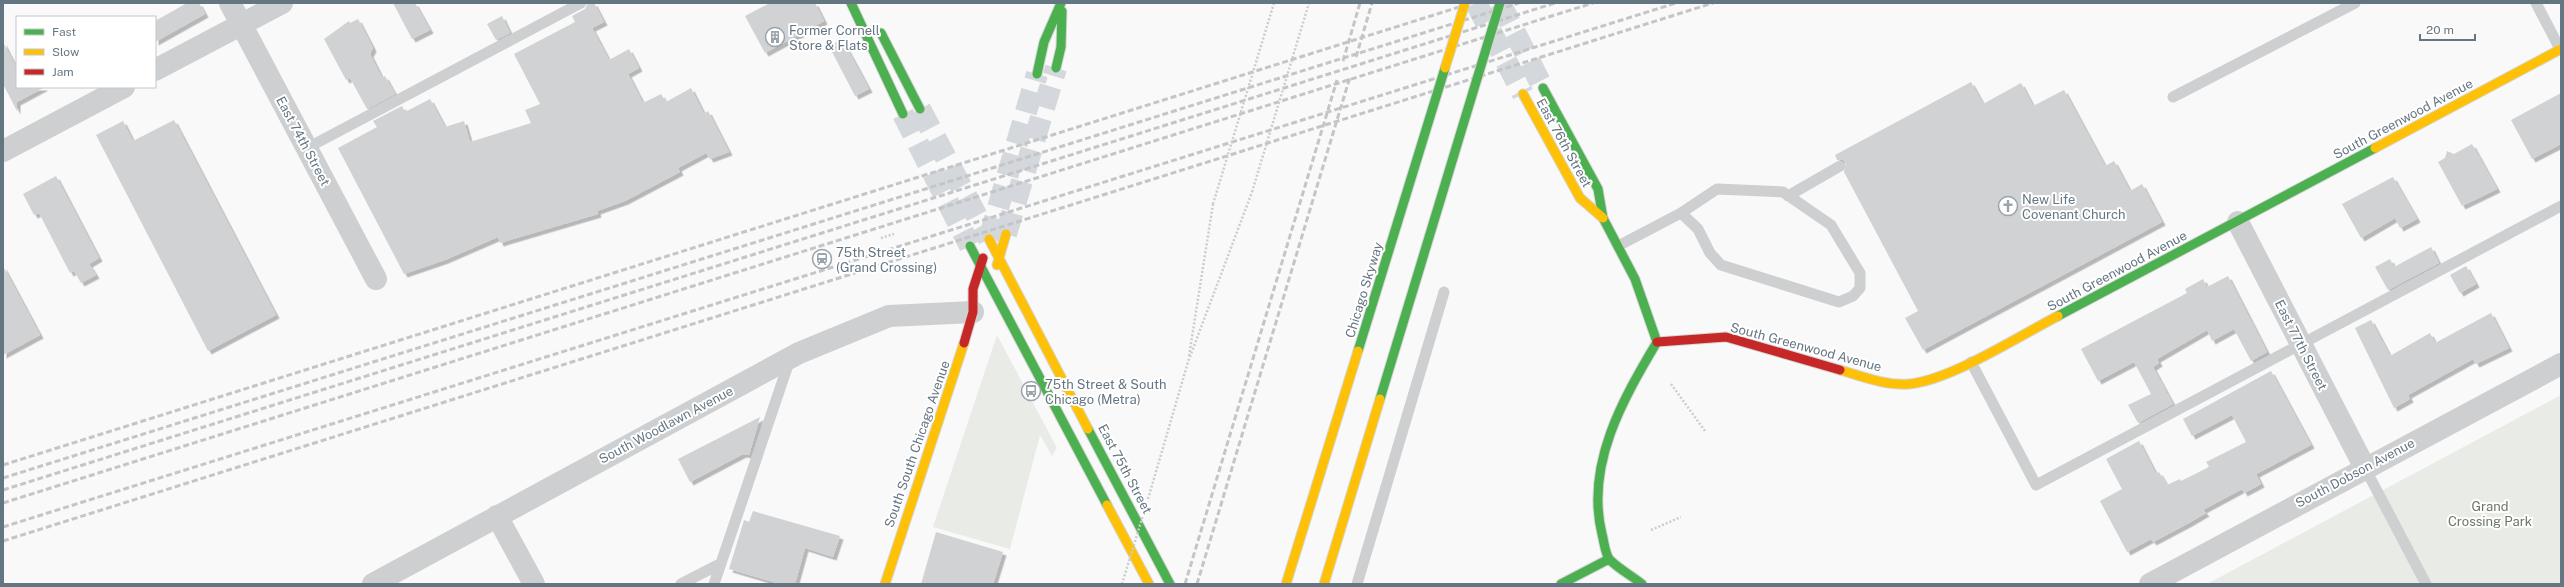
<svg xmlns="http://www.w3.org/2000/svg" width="2564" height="587" viewBox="0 0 2564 587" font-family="'Public Sans',sans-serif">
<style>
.green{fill:#e8ebe6}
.building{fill:#d0d2d3;filter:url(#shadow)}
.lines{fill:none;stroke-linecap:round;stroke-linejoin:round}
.secondary-tunnel{stroke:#d4d8dc;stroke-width:22;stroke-dasharray:22 11;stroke-linecap:butt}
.fast-casing{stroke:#d5d6d7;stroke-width:11}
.slow-casing{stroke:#d5d6d7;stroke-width:11}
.jam-casing{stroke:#d5d6d7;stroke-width:11}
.path{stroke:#cbcccd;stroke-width:2.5;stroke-dasharray:2 2;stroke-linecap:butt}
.lane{stroke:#cecfd0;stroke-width:11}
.street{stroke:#cecfd0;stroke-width:22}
.fast{stroke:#4caf50;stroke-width:9}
.slow{stroke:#ffc107;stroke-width:9}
.jam{stroke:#c62828;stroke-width:9}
.rail{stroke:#c3c5c6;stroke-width:3;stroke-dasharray:6 3;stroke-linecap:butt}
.fast-bridge-casing{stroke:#d5d6d6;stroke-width:11;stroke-linecap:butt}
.slow-bridge-casing{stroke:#d5d6d6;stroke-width:11;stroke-linecap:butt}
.path-bridge{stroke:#cbcccd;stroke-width:2.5;stroke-dasharray:2 2;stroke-linecap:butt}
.fast-bridge{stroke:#4caf50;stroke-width:9}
.slow-bridge{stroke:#ffc107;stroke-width:9}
.labels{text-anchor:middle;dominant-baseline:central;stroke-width:4;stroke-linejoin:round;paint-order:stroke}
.poi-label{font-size:13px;fill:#657683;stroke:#fff;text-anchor:start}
.street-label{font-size:13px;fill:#657683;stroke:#fff}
.park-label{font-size:13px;fill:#687a64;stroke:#fff}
</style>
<defs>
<filter id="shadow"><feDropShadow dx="3.5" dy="3.5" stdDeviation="0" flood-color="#0004"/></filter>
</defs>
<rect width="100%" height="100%" fill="#f9f9f9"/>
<path class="green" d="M997 335 1057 448 1052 456 1040 435 1010 549 933 527Z
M2561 395V584H2207Z"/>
<path class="building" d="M187 3H199L205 14 155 42V21Z
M393 3H415L430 30 412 39Z
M588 3H594L604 22 592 28 609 60 629 49 639 68 628 74 643 103 661 94 666 102 691 88 704 114 708 111 729 152 710 159 706 153 678 168 680 172 625 201 597 211 598 214 500 243 498 237 445 260 404 274 338 148 377 127 373 121 402 106 405 112 430 99 445 127 464 121 470 142 531 123 525 110 540 104 514 54 575 22 572 16 585 9Z
M770 3H815L824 21 765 53 745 16Z
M502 16 510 33 496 40 487 24Z
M358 19 373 48 370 54 382 78 385 76 395 94 367 109 350 78 346 80 324 39 349 21 350 23Z
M842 39 869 89 855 96 829 46Z
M3 42 17 69V87H45L17 102V111L3 84Z
M1971 82 1983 104 2021 83 2033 106 2064 90 2105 166 2114 161 2130 191 2142 184 2162 222 1923 350 1905 318 1918 311 1844 172 1846 163 1843 160H1837L1835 155Z
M2561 93V144L2532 159 2511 120Z
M174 120 276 315 208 351 96 135 123 121 133 141Z
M2472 144 2497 189 2462 206 2438 162 2445 158 2447 151 2454 154Z
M56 176 99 258 89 264 96 275 81 283 74 271 70 273 39 213 34 215 23 194Z
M2393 177 2417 219 2400 228 2395 218 2361 238 2342 204Z
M2431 247 2439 263 2388 290 2375 267 2390 259 2394 267Z
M3 266 40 335 3 355Z
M2466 266 2476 284 2460 293 2450 275Z
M2228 276 2267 352 2251 361 2234 329 2212 341 2207 330 2157 359 2159 363 2153 367 2173 404 2138 423 2128 405 2151 394 2134 362 2098 381 2081 349 2187 293 2185 289 2203 279 2207 287Z
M2491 313 2509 348 2476 364 2473 359 2408 395 2410 399 2394 408 2355 328 2371 320 2390 356 2430 333 2435 343Z
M2271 371 2311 445 2256 474 2261 484 2244 493 2242 489 2203 510 2206 513 2187 524 2153 542 2151 539 2127 552 2100 501 2122 489 2106 459 2139 441 2156 474 2159 472 2167 485 2180 479 2181 481 2207 468 2209 466 2206 462 2246 442 2232 415 2192 436 2183 419Z
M760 417 749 455 743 454 690 482 678 459Z
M753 511 840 536 833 557 805 548 795 584H780L729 569 744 520 749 522Z
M936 532 1003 552 993 584H921Z"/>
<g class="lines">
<path class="secondary-tunnel" d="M1476 3 1523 94
M1500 3 1543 88
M920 109 989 239
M903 114 970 246
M1006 234 1056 68
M989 239 1037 74"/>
<defs>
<path id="fast" d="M851 3 903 114
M881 33 920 109
M1056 68 1061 47 1062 11
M1037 74 1044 42 1061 3
M1543 88 1598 189 1603 218 1635 279 1657 342
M970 246 1107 505
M2058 316 2375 148
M1088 429 1170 584
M1561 584 1609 559
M1642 584C1632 576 1619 569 1610 560 1605 555 1604 541 1602 534 1585 465 1623 399 1657 342"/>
<path id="slow" d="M1523 94 1580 198 1603 218
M2375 148 2561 49
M989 239 1088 429
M997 265 1006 234
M1840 370C1861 376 1886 386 1909 384 1951 380 2019 336 2058 316
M1107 505 1149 584
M885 584 964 343"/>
<path id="jam" d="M1657 342 1726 337 1840 370
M964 343 973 312V289L983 258"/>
</defs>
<use href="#fast" class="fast-casing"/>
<use href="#slow" class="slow-casing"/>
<use href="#jam" class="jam-casing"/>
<path class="path" d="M881 238 894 234
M1189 356 1213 204
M1671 384 1705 431
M1148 499 1188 362 1252 192
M1651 530 1681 517"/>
<path class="lane" d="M2536 3 2560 49
M2173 97 2355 3
M307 148 581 3
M1788 196 1840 166
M1618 246 1681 213 1698 229 1710 253 1721 265 1839 302 1853 296 1860 288V273L1831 225 1783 192 1717 189 1681 213
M1971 362 2036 485 2561 206
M2365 468 2426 584
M681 584 720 564
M714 584 790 359
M1357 584 1444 292"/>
<path class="street" d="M230 3 376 279
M155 70 282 3
M3 151 124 87
M2238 222 2365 468
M497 516 534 584
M373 584 799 353 889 316 973 312
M2150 584 2561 364"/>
<use href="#fast" class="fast"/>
<use href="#slow" class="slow"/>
<use href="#jam" class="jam"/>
<path class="rail" d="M1356 57 1372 3
M1343 61 1360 3
M3 465 1472 3
M3 478 1519 3
M3 490 1555 3
M3 503 1593 3
M3 527 1676 3
M3 541 1713 3
M1185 584 1337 80
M1197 584 1350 77"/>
<defs>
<path id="fast-bridge" d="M1358 351 1445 68
M1380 399 1500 3"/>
<path id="slow-bridge" d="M1445 68 1465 3
M1286 584 1358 351
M1324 584 1380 399"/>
</defs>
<use href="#fast-bridge" class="fast-bridge-casing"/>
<use href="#slow-bridge" class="slow-bridge-casing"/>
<path class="path-bridge" d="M1252 192 1309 3
M1213 204 1274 3
M1122 584 1147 502"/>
<use href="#fast-bridge" class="fast-bridge"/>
<use href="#slow-bridge" class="slow-bridge"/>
</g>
<defs>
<symbol id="building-ring" viewBox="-11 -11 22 22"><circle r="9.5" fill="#fff" stroke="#99a4ac" stroke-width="1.5"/><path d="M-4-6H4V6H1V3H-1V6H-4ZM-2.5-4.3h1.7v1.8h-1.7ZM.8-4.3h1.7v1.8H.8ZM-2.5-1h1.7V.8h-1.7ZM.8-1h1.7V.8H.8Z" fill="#99a4ac"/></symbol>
<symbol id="church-ring" viewBox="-11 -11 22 22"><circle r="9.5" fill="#fff" stroke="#99a4ac" stroke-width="1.5"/><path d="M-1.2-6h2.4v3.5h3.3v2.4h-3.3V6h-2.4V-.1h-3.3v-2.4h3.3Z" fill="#99a4ac"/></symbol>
<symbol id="station-ring" viewBox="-11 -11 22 22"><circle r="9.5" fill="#fff" stroke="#99a4ac" stroke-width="1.5"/><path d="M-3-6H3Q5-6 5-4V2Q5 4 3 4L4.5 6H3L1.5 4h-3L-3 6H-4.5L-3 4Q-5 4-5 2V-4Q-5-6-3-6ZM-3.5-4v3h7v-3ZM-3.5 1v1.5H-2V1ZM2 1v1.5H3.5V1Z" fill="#99a4ac"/></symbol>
<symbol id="bus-ring" viewBox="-11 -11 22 22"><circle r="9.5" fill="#fff" stroke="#99a4ac" stroke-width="1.5"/><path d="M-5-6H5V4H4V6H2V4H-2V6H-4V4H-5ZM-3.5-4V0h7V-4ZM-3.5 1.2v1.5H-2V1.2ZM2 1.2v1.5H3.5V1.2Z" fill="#99a4ac"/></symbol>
</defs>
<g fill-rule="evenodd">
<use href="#building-ring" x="764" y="26" width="22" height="22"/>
<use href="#church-ring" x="1997" y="195" width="22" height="22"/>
<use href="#station-ring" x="811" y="248" width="22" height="22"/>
<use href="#bus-ring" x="1020" y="380" width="22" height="22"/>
</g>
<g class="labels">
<g class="poi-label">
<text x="789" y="30">Former Cornell<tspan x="789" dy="15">Store &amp; Flats</tspan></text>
<text x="2022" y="199">New Life<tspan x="2022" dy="15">Covenant Church</tspan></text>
<text x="836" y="252">75th Street<tspan x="836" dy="15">(Grand Crossing)</tspan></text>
<text x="1045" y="384">75th Street &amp; South<tspan x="1045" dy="15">Chicago (Metra)</tspan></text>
</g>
<g class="street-label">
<text transform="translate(2403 119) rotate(-28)">South Greenwood Avenue</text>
<text transform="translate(303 141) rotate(62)">East 74th Street</text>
<text transform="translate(1564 143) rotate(61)">East 76th Street</text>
<text transform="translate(2117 271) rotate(-28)">South Greenwood Avenue</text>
<text transform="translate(1364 290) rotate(-73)">Chicago Skyway</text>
<text transform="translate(2301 345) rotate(63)">East 77th Street</text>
<text transform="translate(1806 347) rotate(15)">South Greenwood Avenue</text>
<text transform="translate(666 425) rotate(-28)">South Woodlawn Avenue</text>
<text transform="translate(917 444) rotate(-71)">South South Chicago Avenue</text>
<text transform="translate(1125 469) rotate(62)">East 75th Street</text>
<text transform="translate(2355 473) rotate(-28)">South Dobson Avenue</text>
</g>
<g class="park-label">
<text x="2490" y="506">Grand<tspan x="2490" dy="15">Crossing Park</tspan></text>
</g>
</g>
<rect width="2564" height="587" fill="none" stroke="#657683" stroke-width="8"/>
<rect x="16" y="16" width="140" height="72" fill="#ffffff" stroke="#c1c8cd"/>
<rect x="24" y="29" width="20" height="6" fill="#4caf50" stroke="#c1c8cd"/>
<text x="52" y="36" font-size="12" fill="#657683">Fast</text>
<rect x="24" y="49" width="20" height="6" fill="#ffc107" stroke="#c1c8cd"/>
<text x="52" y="56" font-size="12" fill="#657683">Slow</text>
<rect x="24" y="69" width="20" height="6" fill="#c62828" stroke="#c1c8cd"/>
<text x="52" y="76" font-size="12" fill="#657683">Jam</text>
<path d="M2420 34v6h55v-6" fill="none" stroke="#657683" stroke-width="2"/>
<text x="2426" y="34" font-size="12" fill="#657683" stroke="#ffffff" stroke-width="3" paint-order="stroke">20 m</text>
</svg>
